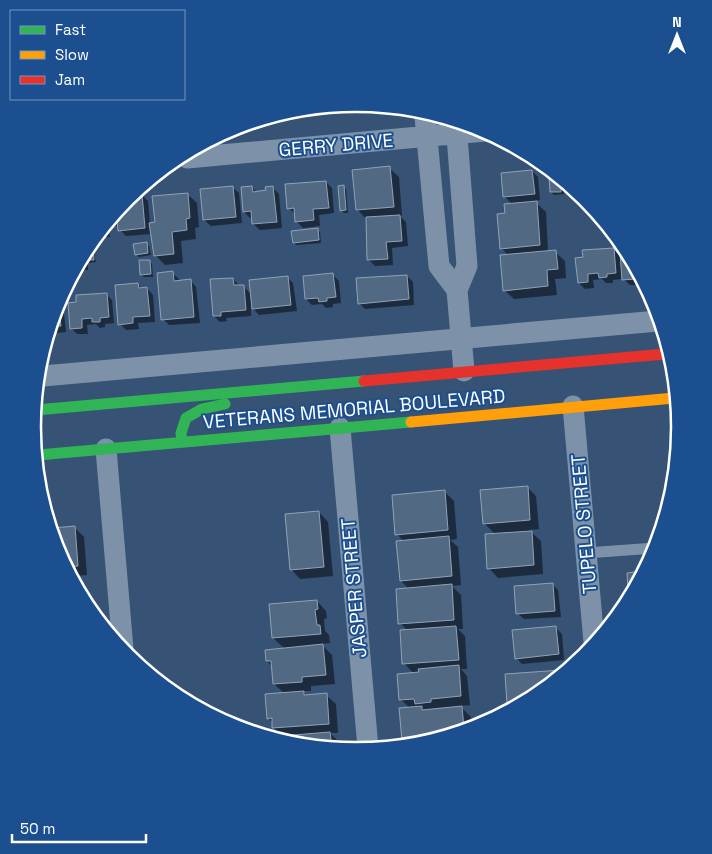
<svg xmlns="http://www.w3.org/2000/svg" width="712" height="854" viewBox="0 0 712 854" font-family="'Space Grotesk',sans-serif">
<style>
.shadow{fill:#0007}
.building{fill:#526984;stroke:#92a2b6}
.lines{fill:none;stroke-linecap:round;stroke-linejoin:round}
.lane{stroke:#7d92a8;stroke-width:11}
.street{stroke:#7d92a8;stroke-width:21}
.fast{stroke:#30b455;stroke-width:11}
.slow{stroke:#ff9f0a;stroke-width:11}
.jam{stroke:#e5322d;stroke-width:11}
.labels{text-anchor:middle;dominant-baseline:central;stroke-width:4;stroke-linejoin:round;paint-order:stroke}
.street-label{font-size:19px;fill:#fff;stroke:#1b4f8f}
.rim{fill:none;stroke:#fff;stroke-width:2.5}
</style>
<rect width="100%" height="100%" fill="#365274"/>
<path class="shadow" d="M356 104 376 108 356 109 351 105Z
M389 168 399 177 402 216H400L406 222 408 246 392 248 393 265 375 266 369 260 367 220 358 210 354 171Z
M532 171 538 177 540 200 534 201 546 212 548 252H555L565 261 566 278 555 279 557 295 514 299 504 290 509 256 501 248 506 214 513 205 505 197Z
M553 177 563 184 564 194 554 195 551 192Z
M326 182 332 188 334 213 319 215 320 226 303 228 296 221 295 214 289 208Z
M232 187 239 193 242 223 211 226 204 220Z
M252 187 257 192H267L273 188 279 194 282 228 260 230 253 224V218H250L244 212Z
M343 187 346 189 348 213H344L341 210Z
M570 188 585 198 586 200 577 201 570 195Z
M187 194 197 203 199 227 195 228 196 239 181 241 183 263 165 265 155 255 152 234 126 236 120 230 119 227H117L112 222 127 198 142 195 148 201 150 224 156 223Z
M109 226 110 237H101Z
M317 230 320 232 321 243 297 245 294 243Z
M146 243 149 246 151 255 139 257 136 254Z
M93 249 96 262 88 263V270H79Z
M613 249 622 258V254L640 281V285H630L621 277V279L613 280V283H606L602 279 593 280 594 288 585 289 579 283Z
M150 261 152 264 153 277H144L141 275Z
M172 273 179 279V281L190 280 196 287 200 323 169 325 163 319Z
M333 275 339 281 341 303 333 304V307L326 308 322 304 312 305 306 299Z
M407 276 413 282 414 305 365 309 359 303Z
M287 277 293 283 297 311 259 315 251 306V316L226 318 227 321 220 322 214 316 233 279 239 285 243 286 251 294Z
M138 284 143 289 147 288 153 295 155 322 138 323 139 329 126 330 120 324Z
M106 294 112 300 114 323 105 324V327L100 328 96 324 87 325 88 334H77L71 328Z
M62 296 66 332 56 333 52 329 57 303Z
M527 487 536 496 539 529 529 530 541 541 543 574 498 578 489 568 496 535 484 523Z
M444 491 454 501 457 539 450 540 458 547 461 585 452 586 461 595 463 629H458L465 636 467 669H461L467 676 470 705 460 706 471 717 472 727 403 741 400 709 410 708 400 699 414 674 404 663 407 630 400 623 409 589 401 581 404 542 397 534Z
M319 512 328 522 333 576 300 579 291 569Z
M74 527 84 537 87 575 74 576 57 551 53 529Z
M552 584 558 590 561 617 524 619 517 613Z
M317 601 326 611 327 618 324 619 325 631 329 635 330 643 321 644 332 655 335 684 311 686V691H303L308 696 326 695 336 704 338 733H330L339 742 340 747 282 736 274 728 273 723 268 718 284 693 274 684 272 666 267 661 285 649 273 638Z
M555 627 562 634 564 660 522 664 516 658Z
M562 671 511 705 509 703 506 675Z"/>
<path class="building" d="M390 166 394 207 356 210 352 170Z
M532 170 535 194 503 197 501 173Z
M549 176H552L561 182V192H550Z
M326 181 329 208 313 209 314 220 295 222 294 208 287 209 285 184Z
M344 185 346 210 340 211 338 186Z
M233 186 236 217 203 220 200 189Z
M252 186 253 192 266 190 265 187 273 186 277 222 252 224 251 211 243 212 241 187Z
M188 193 190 218 186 219 187 230 172 232 174 254 154 256 149 223 155 222 152 196Z
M133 194H142L145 228 118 231 117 221 112 222 127 198Z
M537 201 540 245 500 249 497 214 505 213 504 204Z
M400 215 402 241 386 242 388 259 367 260 366 217Z
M318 228 319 240 293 243 291 231Z
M147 242 148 253 135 255 133 244Z
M614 248 616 273 607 274V277L599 278 598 273 588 274V282L578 283 575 258 583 257 582 250Z
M93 250 94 260H86Z
M556 250 558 269 547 270 548 286 503 291 500 255Z
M620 253 634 273 635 279 622 280Z
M139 260H150L151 274 140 275Z
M173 271 174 281 191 279 194 317 161 320 157 273Z
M333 273 336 297 327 298V301L319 302 318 298 305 299 303 276Z
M407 275 409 299 358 304 356 278Z
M288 276 291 305 252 309 249 280Z
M233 278 234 285H244L246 310 221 312V316H213L210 279Z
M138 283 139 288 147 287 150 316 133 317V323L118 325 115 285Z
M107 293 109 317 100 318V322H92V318L82 319V328L70 329 68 303 76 302V295Z
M58 301 61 326 52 327 57 303Z
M528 486 530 520 483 524 480 490Z
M445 490 448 530 395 535 392 495Z
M319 511 324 567 290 570 285 514Z
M75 526 78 566 68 567 57 551 53 528Z
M532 531 534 565 487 569 485 534Z
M449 536 452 576 400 581 396 541Z
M641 571 628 591 627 573Z
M553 583 555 611 516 614 514 586Z
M452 584 454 620 398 624 396 589Z
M317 600 318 609 315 610 317 625H320L321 634 272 638 269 604Z
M456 626 459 660 402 664 400 630Z
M556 626 559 654 515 659 512 630Z
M323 644 326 675 302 677V682L273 684 271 661H266L265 650Z
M459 665 461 696 431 699V702L415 704 414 699 399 700 397 674 419 672 418 669Z
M562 670 514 703 507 704 505 674Z
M304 691V695L327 693 329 724 272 728V718L267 719 265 694Z
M422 706V710L462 706 464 729 402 741 399 708Z
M330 732 332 746 281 736Z"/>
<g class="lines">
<path class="lane" d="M586 553 655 548"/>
<path class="street" d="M425 117 439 266 457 290
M456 123 467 266 457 290 464 371
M187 158 485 131
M43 376 658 321
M573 406 594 642
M340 428 368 748
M106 449 123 649"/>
<path class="fast" d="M36 410 364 381
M182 442 181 433 186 418 202 409 225 404
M38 455 411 422"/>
<path class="slow" d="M411 422 674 398"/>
<path class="jam" d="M364 381 665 354"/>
</g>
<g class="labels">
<g class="street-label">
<text transform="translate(336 145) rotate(-5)">GERRY DRIVE</text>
<text transform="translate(354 409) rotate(-5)">VETERANS MEMORIAL BOULEVARD</text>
<text transform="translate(584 524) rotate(-95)">TUPELO STREET</text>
<text transform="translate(354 588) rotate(-95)">JASPER STREET</text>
</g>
</g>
<path d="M0 0H712V854H0ZM41 427a315 315 0 1 1 630 0a315 315 0 1 1-630 0Z" fill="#1b4f8f" fill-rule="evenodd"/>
<path class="rim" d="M41 427a315 315 0 1 1 630 0a315 315 0 1 1-630 0Z"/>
<rect x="10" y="10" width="175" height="90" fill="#1b4f8f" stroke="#7695bc"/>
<rect x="20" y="26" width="25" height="8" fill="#30b455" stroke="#7695bc"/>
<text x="55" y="35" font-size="15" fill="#ffffff">Fast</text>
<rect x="20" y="51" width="25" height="8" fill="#ff9f0a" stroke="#7695bc"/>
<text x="55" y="60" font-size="15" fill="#ffffff">Slow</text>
<rect x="20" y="76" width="25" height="8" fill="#e5322d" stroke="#7695bc"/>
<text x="55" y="85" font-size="15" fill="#ffffff">Jam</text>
<g transform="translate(677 35)" stroke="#1b4f8f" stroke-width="4" paint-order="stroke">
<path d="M0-4L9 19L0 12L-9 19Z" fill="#ffffff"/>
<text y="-8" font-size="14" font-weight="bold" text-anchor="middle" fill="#ffffff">N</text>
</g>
<path d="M12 834v8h134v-8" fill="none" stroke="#ffffff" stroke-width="2.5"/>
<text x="20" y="834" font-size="15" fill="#ffffff" stroke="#1b4f8f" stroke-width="4" paint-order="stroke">50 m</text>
</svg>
